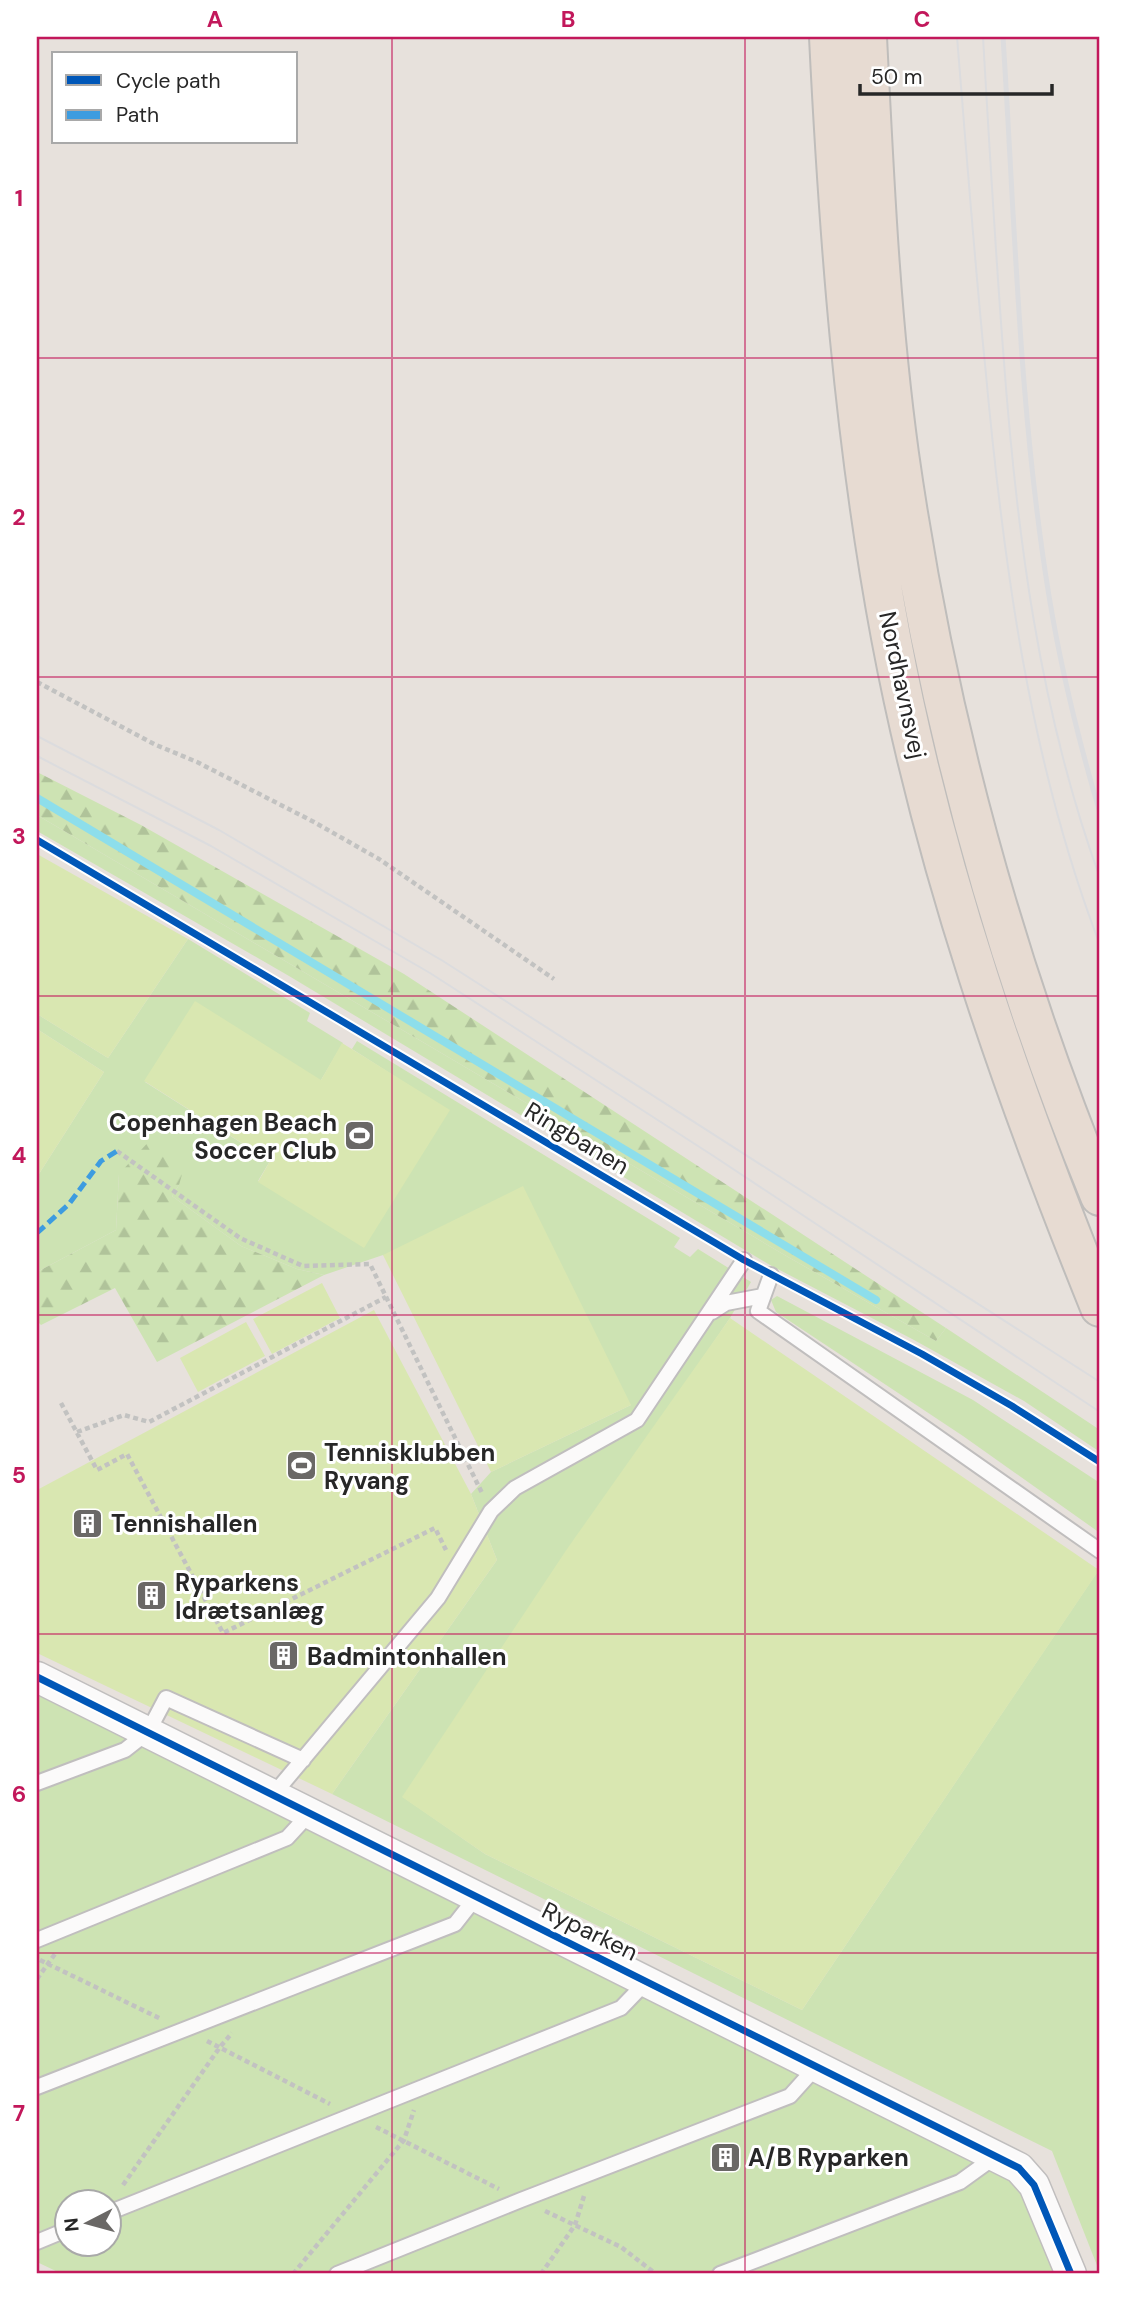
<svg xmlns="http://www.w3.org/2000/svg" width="1137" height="2311" viewBox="0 0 1137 2311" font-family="'DM Sans',sans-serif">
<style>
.grass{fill:#cde3b3;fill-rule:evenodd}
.forest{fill:url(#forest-firs)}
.pitch{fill:#d9e7b1}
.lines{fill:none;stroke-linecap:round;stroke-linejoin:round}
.stream{stroke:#8ddeeb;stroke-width:8}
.service-casing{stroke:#c0bebe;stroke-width:18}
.minor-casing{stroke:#c0bebe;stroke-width:33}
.trunk-casing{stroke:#bfbdbb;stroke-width:42}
.path{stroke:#c2c2c1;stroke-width:4.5;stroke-dasharray:5 3.5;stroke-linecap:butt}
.service{stroke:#fbfafa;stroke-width:14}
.minor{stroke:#fbfafa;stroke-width:30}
.trunk{stroke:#e7dbd2;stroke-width:38}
.tram{stroke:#dcdcde;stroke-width:2}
.rail{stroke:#dcdcde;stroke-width:5}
.quiet{stroke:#3d9ce0;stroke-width:5;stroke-dasharray:10 5;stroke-linecap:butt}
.cycleway-casing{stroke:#fff;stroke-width:11}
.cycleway{stroke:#0057b8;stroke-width:7}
.grid{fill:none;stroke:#c2185b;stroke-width:2;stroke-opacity:0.55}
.labels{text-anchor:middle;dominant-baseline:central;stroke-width:6;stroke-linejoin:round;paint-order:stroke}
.street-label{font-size:24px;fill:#272727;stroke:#fff}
.poi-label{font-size:24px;font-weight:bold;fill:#272727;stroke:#fff;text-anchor:start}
.neatline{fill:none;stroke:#c2185b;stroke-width:2.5}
.grid-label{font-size:23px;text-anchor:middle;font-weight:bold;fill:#c2185b}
</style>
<defs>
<pattern id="forest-firs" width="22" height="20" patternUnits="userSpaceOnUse" patternTransform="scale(1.75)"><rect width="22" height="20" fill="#cde3b3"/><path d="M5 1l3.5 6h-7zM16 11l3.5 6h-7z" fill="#b0c39a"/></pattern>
</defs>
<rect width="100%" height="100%" fill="#e7e1dc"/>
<path class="grass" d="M37 815 788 1257 936 1341 946 1328 1100 1430V1452L1024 1401 914 1340 770 1265 289 976 37 831Z
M188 939 310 1013 307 1021 343 1043 321 1080 145 1082 270 1161 258 1181 449 1111 352 1049 357 1041 680 1238 674 1247 690 1257 698 1249 751 1282 730 1318 403 1797 485 1854 802 2010 1100 1568V2273L1052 2151 332 1794 497 1560 471 1494 491 1472 631 1405 383 1255 324 1275 297 1269 241 1246 172 1196 179 1185 119 1174 116 1230 37 1272V1177L104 1072 37 1029V1014L108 1058Z
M777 1296 973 1400 1100 1483V1533L963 1436 776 1312 771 1300Z
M37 1689 1018 2179 1056 2274H62L37 2262ZM66 2202H108V2244H66Z"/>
<path class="forest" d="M37 772 141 825 404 974 946 1328 936 1341 788 1257 37 815Z
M153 1137 187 1157 179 1185 172 1196 241 1246 297 1269 324 1275 157 1362 115 1288 41 1325 37 1321V1272L116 1230 119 1174Z"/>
<path class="pitch" d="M37 854 188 939 108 1058 37 1014Z
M195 1001 321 1080 342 1043 450 1110 364 1248 258 1182 270 1161 144 1081Z
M37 1029 104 1072 37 1177Z
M523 1186 631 1405 491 1472 383 1255Z
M322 1283 340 1318 272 1354 253 1319Z
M374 1310 471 1494 497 1560 332 1794 37 1653V1490Z
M730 1318 1099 1570 802 2010 485 1854 402 1797 567 1549Z
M246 1322 265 1356 198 1392 180 1358Z"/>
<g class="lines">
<path class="stream" d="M37 798 876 1300"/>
<defs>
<path id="service" d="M771 1275 758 1311 1100 1551
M712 1312 726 1303 763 1296
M37 1783 125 1750 148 1732 166 1698 303 1760
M273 1795 438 1598 491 1511 515 1488 637 1420 744 1260
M37 1940 287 1838 310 1813
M37 2087 455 1924 477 1896
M108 2213 621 2008 647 1981
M37 2242 66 2230
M337 2274 521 2200 790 2096 817 2066
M720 2274 960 2182 996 2156"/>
<path id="minor" d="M37 1677 1019 2168 1034 2185 1071 2274"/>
<path id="trunk" d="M829 37C839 238 854 439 891 637 934 867 1012 1090 1100 1307
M867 37C874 176 880 316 899 454 935 708 1002 958 1100 1196"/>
</defs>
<use href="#service" class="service-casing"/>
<use href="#minor" class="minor-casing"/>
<use href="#trunk" class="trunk-casing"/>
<path class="path" d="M37 682 156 745 197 762 314 822 379 859 554 979
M117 1151 240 1238 303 1266 370 1264 483 1495
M61 1403 97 1470 127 1454 223 1633 435 1528 446 1550
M77 1432 124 1415 149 1422 386 1297
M40 1960 161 2019
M37 1979 55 1954
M207 2041 330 2104
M376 2127 499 2189
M123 2185 220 2047 232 2033
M545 2211 621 2247 656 2274
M293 2274 404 2140 414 2110
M541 2274 575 2225 584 2196"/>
<use href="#service" class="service"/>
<use href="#minor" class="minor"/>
<use href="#trunk" class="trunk"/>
<path class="tram" d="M957 37C966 146 974 255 985 364 1003 561 1029 760 1100 945
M983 37C989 141 995 245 1003 349 1016 528 1038 707 1100 878
M37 736 219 830 443 961 1100 1382
M37 756 211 846 430 973 715 1157 1100 1412"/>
<path class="rail" d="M1003 37C1015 223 1019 412 1049 596 1061 670 1079 742 1100 813"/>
<path class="quiet" d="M37 1233 69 1204 101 1161 117 1151"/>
<defs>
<path id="cycleway" d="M37 840 744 1260 922 1354 1012 1406 1100 1462
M37 1677 1019 2168 1034 2185 1071 2274"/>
</defs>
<use href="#cycleway" class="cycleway-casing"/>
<use href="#cycleway" class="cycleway"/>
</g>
<path class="grid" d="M392 37V2274M745 37V2274M37 358H1100M37 677H1100M37 996H1100M37 1315H1100M37 1634H1100M37 1953H1100"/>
<defs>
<symbol id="stadium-square" viewBox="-11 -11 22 22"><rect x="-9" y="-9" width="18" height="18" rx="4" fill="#6a6866" stroke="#fff"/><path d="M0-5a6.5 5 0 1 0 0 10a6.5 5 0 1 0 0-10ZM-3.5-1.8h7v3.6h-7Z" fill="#fff"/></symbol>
<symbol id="building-square" viewBox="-11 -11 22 22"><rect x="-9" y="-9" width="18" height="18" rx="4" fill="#6a6866" stroke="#fff"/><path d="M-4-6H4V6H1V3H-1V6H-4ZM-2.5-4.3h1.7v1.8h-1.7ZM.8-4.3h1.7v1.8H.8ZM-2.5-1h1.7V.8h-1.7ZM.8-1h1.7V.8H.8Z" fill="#fff"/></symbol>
</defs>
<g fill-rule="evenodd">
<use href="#stadium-square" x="342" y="1118" width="35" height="35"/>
<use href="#stadium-square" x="284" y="1448" width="35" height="35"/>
<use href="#building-square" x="70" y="1506" width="35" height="35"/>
<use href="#building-square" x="134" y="1578" width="35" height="35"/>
<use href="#building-square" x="266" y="1638" width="35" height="35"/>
<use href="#building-square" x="708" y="2140" width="35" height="35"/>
</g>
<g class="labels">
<g class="street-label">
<text transform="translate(903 685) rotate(78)">Nordhavnsvej</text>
<text transform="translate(577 1138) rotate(31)">Ringbanen</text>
<text transform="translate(590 1931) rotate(26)">Ryparken</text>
</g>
<g class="poi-label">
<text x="337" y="1122" text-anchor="end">Copenhagen Beach<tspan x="337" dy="28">Soccer Club</tspan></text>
<text x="324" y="1452">Tennisklubben<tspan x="324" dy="28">Ryvang</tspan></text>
<text x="111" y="1523">Tennishallen</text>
<text x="175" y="1582">Ryparkens<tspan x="175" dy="28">Idrætsanlæg</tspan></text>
<text x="307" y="1656">Badmintonhallen</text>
<text x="748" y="2157">A/B Ryparken</text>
</g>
</g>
<rect width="1137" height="2311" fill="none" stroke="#ffffff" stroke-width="77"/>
<rect x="52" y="52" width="245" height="91" fill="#ffffff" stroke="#a9a9a9" stroke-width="2"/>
<rect x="66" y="75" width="35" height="10" fill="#0057b8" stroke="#a9a9a9" stroke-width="2"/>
<text x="116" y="88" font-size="21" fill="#272727">Cycle path</text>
<rect x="66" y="110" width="35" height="10" fill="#3d9ce0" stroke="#a9a9a9" stroke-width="2"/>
<text x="116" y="122" font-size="21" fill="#272727">Path</text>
<g transform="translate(88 2223) rotate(264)"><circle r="33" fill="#ffffff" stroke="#a9a9a9" stroke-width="2"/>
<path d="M0-5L12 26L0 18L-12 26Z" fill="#6a6866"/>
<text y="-10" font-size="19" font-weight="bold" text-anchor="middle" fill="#272727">N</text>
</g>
<path d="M860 84v10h192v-10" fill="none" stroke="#272727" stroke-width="3.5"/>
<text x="871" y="84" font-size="21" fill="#272727" stroke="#ffffff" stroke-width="5" paint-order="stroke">50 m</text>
<rect x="38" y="38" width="1060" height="2234" class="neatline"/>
<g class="grid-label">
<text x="215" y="27">A</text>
<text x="568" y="27">B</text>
<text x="922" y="27">C</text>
<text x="19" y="206">1</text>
<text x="19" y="525">2</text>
<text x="19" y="844">3</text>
<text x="19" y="1163">4</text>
<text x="19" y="1483">5</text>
<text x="19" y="1802">6</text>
<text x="19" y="2121">7</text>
</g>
</svg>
